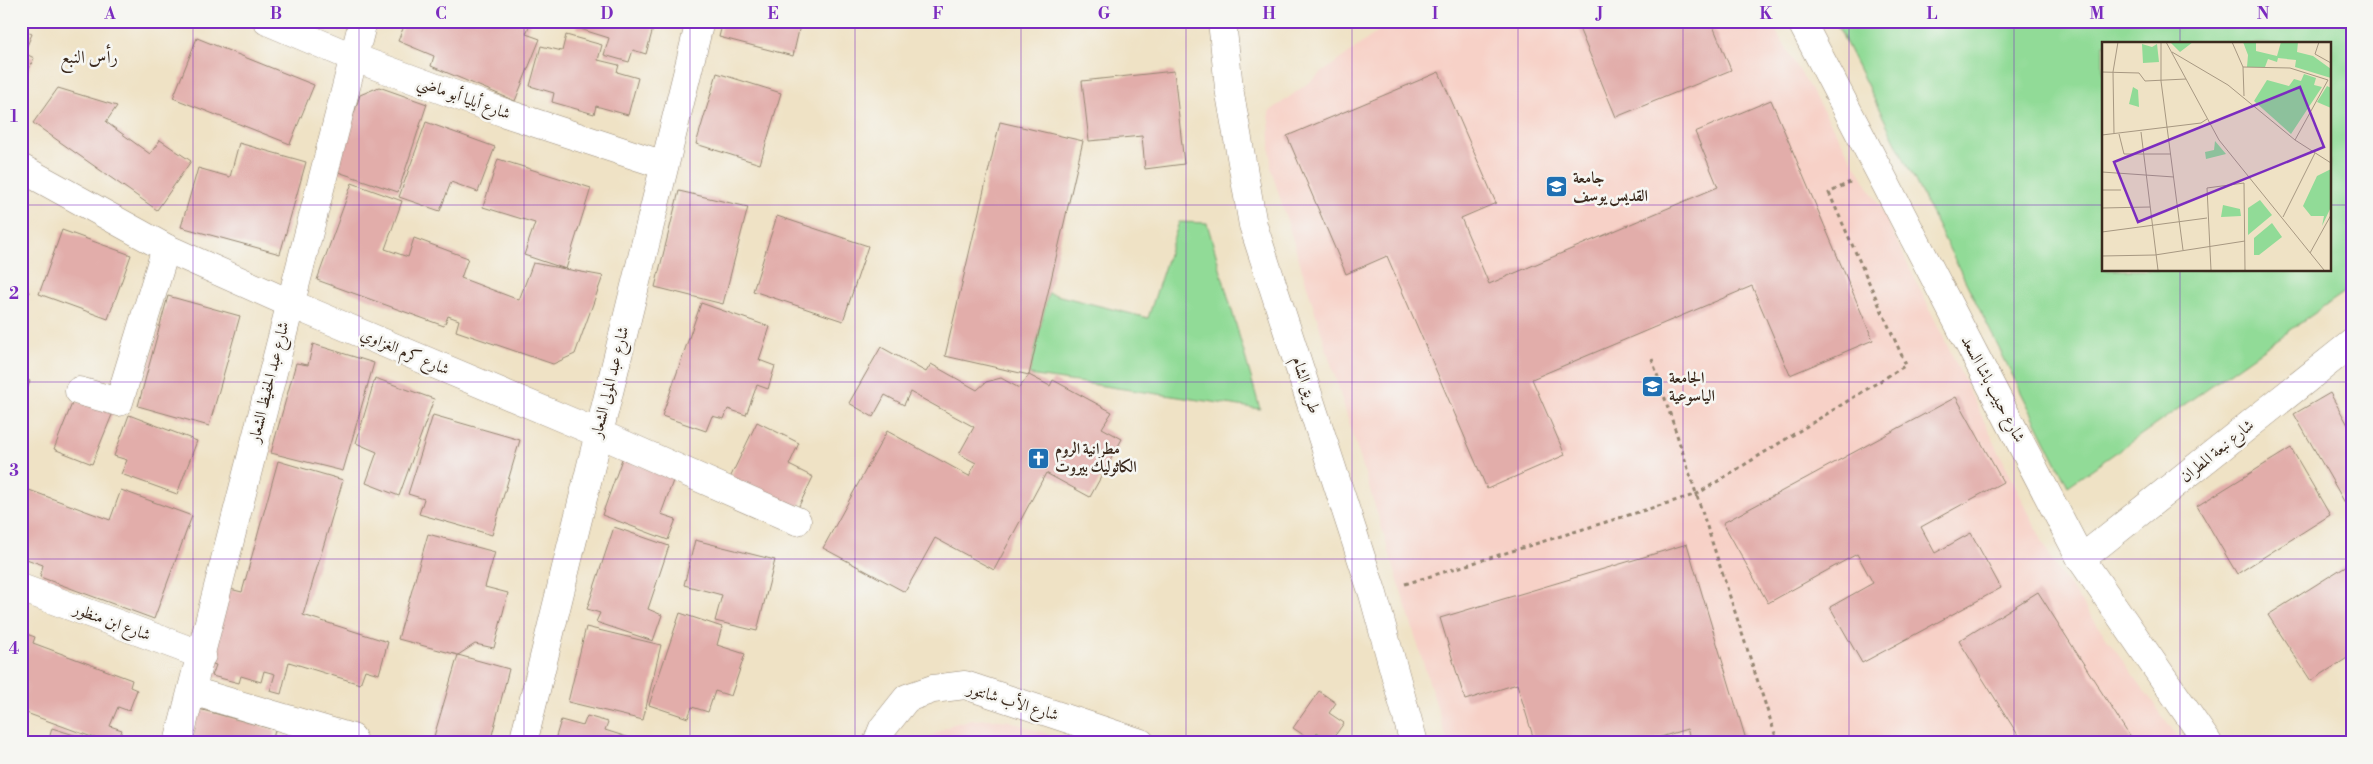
<svg xmlns="http://www.w3.org/2000/svg" width="2373" height="764" viewBox="0 0 2373 764" font-family="'Libre Bodoni',Amiri,serif">
<style>
.built{fill:#f7d1c7}
.green{fill:#91db97;stroke:#66825a;fill-rule:evenodd}
.building{fill:#e2adaa}
.lines{fill:none;stroke-linecap:round;stroke-linejoin:round}
.minor-casing{stroke:#958672;stroke-width:29}
.path{stroke:#958672;stroke-width:3;stroke-dasharray:4 4;stroke-linecap:butt}
.minor{stroke:#fff;stroke-width:28}
.grid{fill:none;stroke:#7b2cbf;stroke-width:1;stroke-opacity:0.55}
.labels{text-anchor:middle;dominant-baseline:central;stroke-width:5;stroke-linejoin:round;paint-order:stroke}
.street-label{font-size:16px;fill:#3b2a1e;stroke:#f6f6f2}
.poi-label{font-size:16px;font-weight:bold;fill:#3b2a1e;stroke:#f6f6f2;text-anchor:start}
.neighbourhood-label{font-size:18px;fill:#3b2a1e;stroke:#f6f6f2}
.inset-road{fill:none;stroke:#a79882;stroke-width:1}
.view{fill:#7b2cbf;fill-opacity:0.15;stroke:#7b2cbf;stroke-width:2.5}
.inset-edge{fill:none;stroke:#3b2a1e;stroke-width:2.5}
.neatline{fill:none;stroke:#7b2cbf;stroke-width:2}
.grid-label{font-size:16px;text-anchor:middle;font-weight:bold;fill:#7b2cbf}
</style>
<rect width="100%" height="100%" fill="#f6f6f2"/>
<filter id="ink" filterUnits="userSpaceOnUse"><feTurbulence type="fractalNoise" baseFrequency=".02" numOctaves="2"/><feDisplacementMap in="SourceGraphic" scale="10" xChannelSelector="R" yChannelSelector="G"/><feConvolveMatrix kernelMatrix="1 2 1 2 8 2 1 2 1" color-interpolation-filters="sRGB"/></filter>
<filter id="wash" filterUnits="userSpaceOnUse"><feTurbulence type="fractalNoise" baseFrequency=".0096" numOctaves="4" result="noise"/><feDisplacementMap in="SourceGraphic" scale="20" xChannelSelector="R" yChannelSelector="G"/><feGaussianBlur stdDeviation="1.12" result="paint"/><feColorMatrix in="noise" values="0 0 0 0 0 0 0 0 0 0 0 0 0 0 0 0 0 1.4 0 .05"/><feComposite in="paint" operator="in"/></filter>
<g filter="url(#wash)">
<rect width="100%" height="100%" fill="#efe2c5"/>
<path class="built" d="M1392 21H1770L1879 205 2053 563 2182 743H1448L1271 169 1269 112Z
M990 719 1010 721 1071 743H923L936 733 953 724 972 720Z"/>
<path class="green" d="M1835 21H2352V287L2068 486ZM2103 44H2329V270H2103Z
M1179 222 1207 223 1260 409 1029 375 1048 293 1148 318Z"/>
<g id="blocks">
<path class="building" d="M21 21H25L21 29 32 34 24 53 34 58 21 86Z
M406 21H531L526 34 540 39 515 101 431 66 434 56 398 41Z
M579 21H655L646 54 633 50 629 62 604 55 609 38 577 28Z
M723 21H801L793 56 719 37Z
M1576 21H1711L1731 70 1616 117Z
M566 35 602 45 598 60 619 65 617 72 638 78 628 115 596 106 594 114 552 102 554 93 530 86 541 46 562 51Z
M197 38 314 85 290 144 173 98Z
M1174 71 1184 164 1145 169 1142 136 1089 141 1082 81Z
M1439 72 1496 203 1461 218 1489 284 1718 187 1695 132 1771 100 1873 340 1790 375 1752 286 1532 379 1565 455 1487 489 1387 256 1346 274 1287 136Z
M717 73 781 93 760 164 696 144Z
M379 87 427 104 398 192 335 171 360 95Z
M58 88 117 106 106 122 150 154 160 140 191 161 157 210 33 123Z
M426 122 495 147 478 192 451 182 440 211 399 197Z
M1000 122 1083 141 1029 375 945 356Z
M239 143 306 162 280 254 181 227 198 168 230 177Z
M498 159 591 188 566 269 524 255 535 223 483 207Z
M352 183 402 201 385 249 408 257 414 238 468 258 461 278 519 300 533 263 603 276 575 354 553 364 456 331 459 320 448 316 444 326 317 280Z
M679 191 748 207 723 304 655 287Z
M777 216 868 246 843 321 753 291Z
M62 230 131 255 108 319 39 294Z
M21 289 29 292 21 311Z
M168 296 240 316 209 426 138 406Z
M701 303 770 327 759 360 775 366 768 389 757 385 746 415 728 409 724 419 712 416 706 431 662 416Z
M313 344 374 363 343 471 271 453 296 363 308 365Z
M881 347 926 372 931 364 977 390 986 382 1001 378 1019 388 1029 375 1050 386 1053 380 1112 412 1102 428 1122 439 1090 497 1046 473 994 570 935 538 905 592 823 548 887 431 969 476 976 463 959 454 974 427 910 392 904 405 885 395 873 417 849 403Z
M21 378 30 381 21 406Z
M375 378 434 399 399 496 366 483 377 452 356 443Z
M2330 393 2352 432V515L2294 414Z
M1956 397 2003 482 1921 527 1935 553 1971 533 2001 588 1862 663 1830 607 1873 583 1857 554 1768 603 1723 523Z
M73 401 114 410 92 464 54 449Z
M129 415 197 441 177 494 121 474 127 460 114 456Z
M433 415 520 440 492 535 419 514 424 499 408 494Z
M757 422 799 443 789 465 813 477 797 510 730 478Z
M2291 448 2330 515 2237 574 2197 506Z
M622 459 674 478 661 514 676 519 668 540 602 515Z
M278 461 343 480 303 615 388 642 379 674 365 670 360 684 289 662 281 694 270 691 275 674 264 671 261 682 241 676 239 683 212 676 216 665 205 662 226 588 242 592Z
M21 487 110 520 121 490 192 516 154 619 40 577 43 565 21 557Z
M614 527 669 546 648 609 662 615 653 641 596 622 600 613 587 609Z
M428 534 495 552 485 587 508 593 494 648 475 644 458 655 398 639Z
M695 540 775 560 757 631 715 621 722 595 684 585Z
M1687 544 1747 743H1692L1687 729 1641 743H1535L1517 684 1465 700 1440 618Z
M2352 562V655L2311 681 2268 615Z
M2038 592 2134 743H2023L1959 641Z
M680 613 722 627 717 645 745 654 731 696 715 691 708 712 692 707 688 718 649 705Z
M586 627 661 645 643 720 568 702Z
M21 632 35 637 33 643 132 680 130 687 137 690 129 711 118 707 110 726 122 730 117 743H108L21 711Z
M458 655 509 669 490 743H432Z
M1319 691 1336 703 1329 713 1344 723 1331 741 1317 732 1311 740 1293 728Z
M199 709 275 730 272 743H190Z
M587 716 608 722 605 730 630 738 629 743H554L561 720 583 726Z
M52 728 96 742V743H48Z"/>
</g>
</g>
<g filter="url(#ink)">
<use href="#blocks" fill-opacity="0" stroke="#958672" stroke-width="1"/>
<g class="lines">
<defs>
<path id="minor" d="M267 21 352 57 505 113 664 165
M1222 21 1229 88 1253 225 1373 594 1414 743
M1801 21 2081 559 2208 743
M21 168 166 248 289 303 598 433 797 521
M79 391 119 402 166 248
M2081 559 2352 343
M21 588 202 655
M192 691 352 738
M178 743 363 21
M523 743 700 21
M877 743 883 728 907 698 933 689 965 685 1141 743"/>
</defs>
<use href="#minor" class="minor-casing"/>
<path class="path" d="M1652 359 1778 743
M1405 584 1697 494 1906 365 1829 193 1850 182"/>
<use href="#minor" class="minor"/>
</g>
</g>
<path class="grid" d="M193 21V743M359 21V743M524 21V743M690 21V743M855 21V743M1021 21V743M1186 21V743M1352 21V743M1518 21V743M1683 21V743M1849 21V743M2014 21V743M2180 21V44M21 205H2103M2329 205H2352M2180 270V743M21 382H2352M21 559H2352"/>
<defs>
<symbol id="university-square" viewBox="-11 -11 22 22"><rect x="-9" y="-9" width="18" height="18" rx="4" fill="#1f6fb2" stroke="#f6f6f2"/><path d="M0-5L7-2L0 1L-7-2ZM-4 1L0 2.5L4 1V4Q0 6-4 4Z" fill="#fff"/></symbol>
<symbol id="church-square" viewBox="-11 -11 22 22"><rect x="-9" y="-9" width="18" height="18" rx="4" fill="#1f6fb2" stroke="#f6f6f2"/><path d="M-1.2-6h2.4v3.5h3.3v2.4h-3.3V6h-2.4V-.1h-3.3v-2.4h3.3Z" fill="#fff"/></symbol>
</defs>
<g fill-rule="evenodd">
<use href="#university-square" x="1544" y="174" width="25" height="25"/>
<use href="#university-square" x="1640" y="374" width="25" height="25"/>
<use href="#church-square" x="1026" y="446" width="25" height="25"/>
</g>
<g class="labels">
<g class="street-label">
<text transform="translate(464 98) rotate(20)">شارع أيليا أبو ماضي</text>
<text transform="translate(405 352) rotate(23)">شارع كرم الغزاوي</text>
<text transform="translate(269 382) rotate(-76)">شارع عبد الحفيظ الشعار</text>
<text transform="translate(610 382) rotate(-76)">شارع عبد المولى الشعار</text>
<text transform="translate(1306 385) rotate(72)">طريق الشام</text>
<text transform="translate(1993 389) rotate(62)">شارع حبيب باشا السعد</text>
<text transform="translate(2217 451) rotate(-39)">شارع نبعة المطران</text>
<text transform="translate(112 622) rotate(20)">شارع ابن منظور</text>
<text transform="translate(1013 702) rotate(17)">شارع الأب شانتور</text>
</g>
<g class="poi-label">
<text x="1573" y="178">جامعة<tspan x="1573" dy="18">القديس يوسف</tspan></text>
<text x="1669" y="378">الجامعة<tspan x="1669" dy="18">الياسوعية</tspan></text>
<text x="1055" y="449">مطرانية الروم<tspan x="1055" dy="18">الكاثوليك بيروت</tspan></text>
</g>
<g class="neighbourhood-label">
<text x="89" y="57">رأس النبع</text>
</g>
</g>
<g transform="translate(2102 42)">
<rect width="229" height="229" fill="#efe2c5"/>
<path d="M68 0H91L78 10ZM141 0H154V9L175 14 179 0H196L195 10 211 14 229 27V36L193 25 194 18 176 16 175 20 166 17 163 25H145L146 13ZM40 2 50 5 55 2 57 20 41 21ZM202 32 214 36 212 43 220 45 189 92 152 59 165 38 187 44 192 37 199 39ZM225 44 229 46V66L215 60ZM31 45 36 48 37 65 27 62ZM113 99 124 112 104 117 103 110 112 108ZM229 127V165L220 184 222 174H209L201 164 215 134ZM158 158 170 173 146 193V166ZM121 163 138 167 139 174 119 175ZM170 181 180 195 157 213H152V196Z" fill="#91db97"/>
<path class="inset-road" d="M59 0V39L81 208M64 0 117 98 222 228M130 0 141 25 142 54M217 0 213 12 229 21M70 10 126 43 193 98 229 121M141 25 188 26 226 38M0 30 37 31 43 39 84 37M39 90 56 228M12 92 11 30 16 0M17 92 22 112H69M0 93 99 81 105 77M193 98 226 38M0 130 72 135M142 141 143 228M0 148H19M0 166 48 165M181 175 213 111M0 190 105 176M208 211 229 173M0 214 53 213 143 199M109 228 105 146 142 141"/>
<path class="view" d="M198 45 222 105 36 180 12 120Z"/>
<rect width="229" height="229" class="inset-edge"/>
</g>
<rect width="2373" height="764" fill="none" stroke="#f6f6f2" stroke-width="55"/>
<rect x="28" y="28" width="2318" height="708" class="neatline"/>
<g class="grid-label">
<text x="110" y="19">A</text>
<text x="276" y="19">B</text>
<text x="441" y="19">C</text>
<text x="607" y="19">D</text>
<text x="773" y="19">E</text>
<text x="938" y="19">F</text>
<text x="1104" y="19">G</text>
<text x="1269" y="19">H</text>
<text x="1435" y="19">I</text>
<text x="1600" y="19">J</text>
<text x="1766" y="19">K</text>
<text x="1932" y="19">L</text>
<text x="2097" y="19">M</text>
<text x="2263" y="19">N</text>
<text x="14" y="122">1</text>
<text x="14" y="299">2</text>
<text x="14" y="476">3</text>
<text x="14" y="654">4</text>
</g>
</svg>
